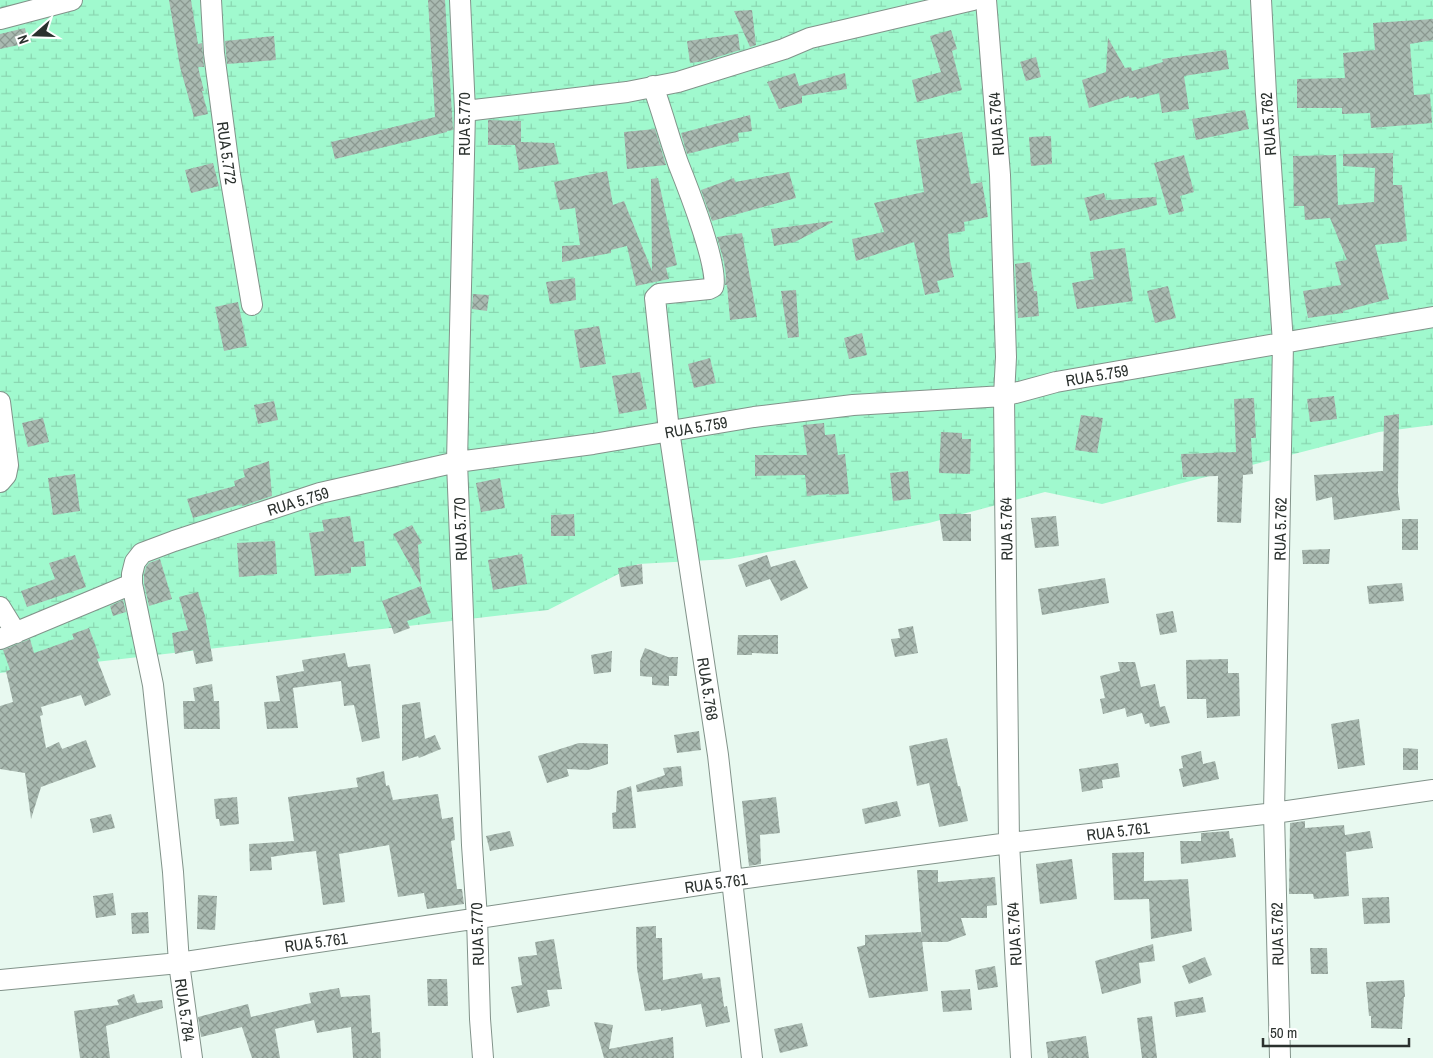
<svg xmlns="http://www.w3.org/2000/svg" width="1433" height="1058" viewBox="0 0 1433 1058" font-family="'Archivo Narrow',sans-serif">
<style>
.wetland{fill:url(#wetland-marsh)}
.building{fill:url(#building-cross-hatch)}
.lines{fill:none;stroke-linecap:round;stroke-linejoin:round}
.minor-casing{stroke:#82938a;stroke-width:22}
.minor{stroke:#fff;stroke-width:20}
.labels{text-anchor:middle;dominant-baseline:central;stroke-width:4.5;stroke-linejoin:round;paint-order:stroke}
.street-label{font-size:16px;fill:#2b312e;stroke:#fff}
</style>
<defs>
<pattern id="wetland-marsh" width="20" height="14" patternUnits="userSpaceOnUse" patternTransform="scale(1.25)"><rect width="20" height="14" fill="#a0f9ce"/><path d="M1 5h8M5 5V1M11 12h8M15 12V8" fill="none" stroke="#8ad6b1"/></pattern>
<pattern id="building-cross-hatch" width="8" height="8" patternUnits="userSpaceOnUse" patternTransform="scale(1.25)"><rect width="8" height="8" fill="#a9bab1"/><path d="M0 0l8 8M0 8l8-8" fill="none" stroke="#8a9890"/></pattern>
</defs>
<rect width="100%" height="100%" fill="#e8f9f0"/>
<path class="wetland" d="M0 0H1433V425L1379 432 1102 504 1045 492 929 523 729 559 638 564 548 610 0 673Z"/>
<path class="building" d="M169 0H191L198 44 202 43 204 67H198L204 91H202L208 114 194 117 180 67Z
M428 0H445L453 130 447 131V132L335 159 331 142 435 117Z
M752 10 756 45 750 47 734 11Z
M1433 19V40L1410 44 1414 95 1430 94 1432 123 1371 128 1370 113 1342 114V108H1297V79L1345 78 1343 53 1375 50 1373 23Z
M25 28 28 43 0 49V34Z
M951 30 957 49 952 51 962 90 917 102 912 80 941 72 930 36Z
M738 34 740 50 705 61 690 63 687 41Z
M274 36 276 60 227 64 225 41Z
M1108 38 1125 68 1131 67 1132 71 1163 62 1162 59 1226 50 1229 69 1184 76 1189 109 1162 113 1159 93 1137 99 1136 97 1129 98V96L1089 108 1082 80 1106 72Z
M1036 57 1041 77 1026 81 1020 62Z
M795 73 799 86 845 73 847 89 802 96V103L779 109 767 82Z
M1245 110 1249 129 1196 140 1192 119Z
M750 115 752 131 738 133 739 141 687 154 681 133Z
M488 120 521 121V142L554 143 559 164 519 170 515 145H488Z
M655 129 666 165 627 169 624 132Z
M962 132 971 184 982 182 988 217 964 222 965 231 948 234 950 260 954 277 937 281 940 292 925 295 914 242 856 261 852 239 884 232 874 203 924 192 916 140Z
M1051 136 1052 164 1031 166 1029 137Z
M1393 153V185H1402L1407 241 1375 245 1389 299 1343 311V313L1308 318 1303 291 1341 285 1335 262 1347 260 1330 218 1305 220 1304 206H1294L1293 156 1336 155 1338 205 1374 202 1375 168 1343 166V154Z
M1184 155 1194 192 1180 196 1184 211 1169 215 1154 163Z
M213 163 219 186 191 193 185 170Z
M607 171 613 205 624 201 652 271 651 179 658 178 677 265 666 268 669 279 636 286 627 246 611 250V253L562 262V246L580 245 575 208 560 210 554 182Z
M789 172 796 198 712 221 701 190 734 178 735 182Z
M1104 193 1106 200 1156 197 1157 205 1090 221 1084 198Z
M832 221 833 222 795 242 774 246 771 229Z
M742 233 757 317 730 320 727 285H725L726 276 724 262 717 237Z
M1125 248 1133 301 1077 309 1072 283 1094 279 1090 252Z
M1030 262 1034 291H1037L1039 316 1018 318 1015 264Z
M575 278 576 300 550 304 546 282Z
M1168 286 1176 318 1155 323 1147 291Z
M796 290 799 337 788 338 781 291Z
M473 294 489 295 487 311 472 309Z
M238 302 247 346 224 351 215 307Z
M599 326 606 364 580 368 574 330Z
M862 333 867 355 849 359 844 338Z
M710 358 716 383 694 388 688 364Z
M640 372 647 409 619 414 612 376Z
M1334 396 1337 419 1310 422 1307 399Z
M1254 398 1256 438H1251L1253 474 1243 475 1241 523 1217 522 1218 476 1183 477 1181 454 1236 452 1234 399Z
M274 401 278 420 258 424 254 405Z
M1399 414 1398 492 1400 510 1334 520 1332 497 1316 501 1314 475 1383 471 1384 416Z
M1081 415 1103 418 1097 453 1075 450Z
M43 418 49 442 28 447 22 423Z
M824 423 825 435 835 434 838 455 845 454 849 494 829 495V494L807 496 805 475 755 476V455H807L803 425Z
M941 432 962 433V439H971L970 474 939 473Z
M269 461 272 496 242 506V504L193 518 187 499 235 486 234 481 245 477 243 470Z
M908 471 911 499 893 501 890 473Z
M75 474 80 511 53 515 48 478Z
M500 478 505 508 481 512 476 483Z
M574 514 575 536H551V515Z
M939 514H971V541H943Z
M350 516 354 542 364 541 366 566 351 567V573L315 576 309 533 324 531 322 520Z
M1056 516 1059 546 1035 548 1031 518Z
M1402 519H1418V550H1402Z
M412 525 422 543 418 545 421 585 393 534Z
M275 541 277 574 239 577 237 543Z
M1330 549 1329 564H1303L1302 550Z
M522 554 527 584 493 590 488 560Z
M75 555 86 587 27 607 21 591 55 579 49 563Z
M767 555 771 567 795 560 808 588 781 601 770 579 746 587 738 565Z
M160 559 172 599 149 606 144 583V575L146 567 149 563Z
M642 564 643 584 621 587 618 568Z
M1105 578 1109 603 1042 615 1038 589Z
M1402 583 1404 601 1369 604 1367 586Z
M421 586 431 613 407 621 410 628 394 634 382 601Z
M198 592 205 616 213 661 196 664 193 650 175 654 172 633 188 630 179 597Z
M123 600 126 612 113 616 110 606Z
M1173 611 1177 632 1160 635 1156 614Z
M913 626 918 653 895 657 891 639 900 638 898 629Z
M89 628 100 658 97 659 111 695 85 706 81 695 41 707 43 715 40 716 46 748 59 742 62 749 86 740 96 767 41 787 31 819 25 773 0 769V706L13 702 6 671 10 670 3 650 30 639 34 653 74 639 72 634Z
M738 635H778V654L752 653V655H737Z
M645 648 668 657H678L677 676H669V686L652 685V677L640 676V661Z
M612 651 611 672 594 674 591 655Z
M345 653 348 667 370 664 380 738 362 742 354 705 344 706 341 681 293 688 298 728 267 729 264 702 280 701 276 676 304 671 302 660Z
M1228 659V673H1239L1240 716 1207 718 1206 699H1187L1186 660Z
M1118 662H1135L1141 687 1155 684 1160 707 1165 706 1170 723 1150 727 1149 723 1145 724 1142 713 1127 717 1125 708 1103 714 1100 699 1105 698 1100 676 1120 671Z
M212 684 214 701H219L220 729H184L183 701H195L193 688Z
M420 702 425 739 435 735 441 749 419 758 418 756 402 761V705Z
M1359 719 1365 765 1338 769 1331 724Z
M699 731 701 750 677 753 674 735Z
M947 738 958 786H960L968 821 939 827 929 783 917 786 909 746Z
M579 743 608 744V764L588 770 567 769 569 776 547 783 538 756Z
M1403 748 1418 749V770H1403Z
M1201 751 1203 764 1215 761 1219 779 1183 787 1179 769 1183 768 1181 756Z
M1118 763 1120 777 1102 780 1103 788 1082 792 1079 769Z
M681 766 683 786 637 792 636 785 665 775 663 768Z
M384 771 386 786 389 785 393 800 438 794 442 819 453 817 455 840 451 841 457 889H462L464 904 427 909 424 893 398 897 389 845 339 854 345 902 323 905 316 851 297 853 271 857 272 870 250 871 249 844 294 841 288 797 358 787 356 778Z
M631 786 636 828 613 829 612 813 616 812 617 791Z
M237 797 239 824 220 826 219 819H216L214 799Z
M776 797 780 833 760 835 761 864 749 866 742 801Z
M897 801 901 816 865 824 862 809Z
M111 814 115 828 93 833 90 819Z
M1305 821V828L1344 825 1345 835 1370 831 1373 848 1346 852 1349 896 1314 899 1313 894H1289L1290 823Z
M510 831 514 846 490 851 486 836Z
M1229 831 1230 839 1233 838 1236 857 1181 864 1180 841H1201V833Z
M1144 852V881L1188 879 1192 931 1151 939 1149 899 1114 900 1112 853Z
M1072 859 1077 899 1040 904 1036 864Z
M917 870H938V882L995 877 997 905 987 906V918H961L966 935 947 942H922Z
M113 893 116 915 96 918 93 896Z
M198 895 217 896 215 930 197 929Z
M1389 897 1390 923 1364 924 1362 898Z
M148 912 149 933 132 934 131 913Z
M656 926V938H662L663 980 702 973 703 979 720 977 724 1007 727 1006 730 1022 706 1027 701 1004 661 1011V1009L645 1011 637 969 636 927Z
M921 932 928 991 869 998 857 947 865 945V935Z
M554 939 562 989 547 990 550 1006 517 1013 511 987 522 985 518 957 537 955 535 942Z
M1153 944 1155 961 1139 963 1141 983 1102 994 1095 961Z
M1310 948H1327L1328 974H1311Z
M1205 957 1212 975 1189 984 1182 966Z
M995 966 998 987 978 990 975 970Z
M427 979H447L448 1006H428Z
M1404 980 1405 997H1404L1402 1029 1371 1028V1016H1369L1366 982Z
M339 988 341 997 370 995 372 1033 380 1032 381 1058H353L351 1027 317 1033 314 1020 275 1029 280 1058H252L242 1027 201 1037 198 1017 248 1004 251 1017 311 1003 309 993Z
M970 989 972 1010 943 1012 941 991Z
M134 994 137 1003 162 1000 163 1008 106 1026 110 1058H80L74 1011 119 1005 117 1000Z
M1203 997 1206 1012 1176 1017 1174 1002Z
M1152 1016 1157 1058H1142L1137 1018Z
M594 1022 613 1025 609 1049 673 1037 674 1058H604Z
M802 1023 808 1046 780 1053 774 1029Z
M1086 1036 1089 1058H1048L1046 1042Z"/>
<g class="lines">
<defs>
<path id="minor" d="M211 0 214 53 230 175 252 305
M460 0 465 111 457 462 472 845 477 918 480 1019 483 1058
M986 0 1000 175 1006 357 1004 396 1009 843 1021 1058
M1261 0 1266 94 1283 343 1274 813 1280 1058
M0 19 72 0
M653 86C662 111 669 137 678 163 686 183 721 271 713 287L709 289 659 294 655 298 669 431 718 755 752 1058
M465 111 627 92 678 82 784 49 810 38 973 0
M0 402 8 465 6 475 0 482
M132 584 153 685 173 872 179 963 192 1058
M0 607 16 633
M0 639 132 584V574L135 562 142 553 174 541 320 493 457 462 593 444 754 417 853 405 1004 396 1056 382 1433 317
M0 980 179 963 732 880 1009 843 1274 813 1433 790"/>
</defs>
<use href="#minor" class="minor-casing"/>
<use href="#minor" class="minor"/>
</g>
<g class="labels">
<g class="street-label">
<text transform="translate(464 124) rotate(-90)">RUA 5.770</text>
<text transform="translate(996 124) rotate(-94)">RUA 5.764</text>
<text transform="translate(1268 124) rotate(-94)">RUA 5.762</text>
<text transform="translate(227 153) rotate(82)">RUA 5.772</text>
<text transform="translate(1097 375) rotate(-10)">RUA 5.759</text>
<text transform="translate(696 427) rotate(-10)">RUA 5.759</text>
<text transform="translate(298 501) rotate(-17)">RUA 5.759</text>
<text transform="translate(460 529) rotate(-92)">RUA 5.770</text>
<text transform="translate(1006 529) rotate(-91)">RUA 5.764</text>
<text transform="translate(1280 529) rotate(-89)">RUA 5.762</text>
<text transform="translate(708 689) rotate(81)">RUA 5.768</text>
<text transform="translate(1118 831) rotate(-7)">RUA 5.761</text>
<text transform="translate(716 883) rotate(-8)">RUA 5.761</text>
<text transform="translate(477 934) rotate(-92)">RUA 5.770</text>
<text transform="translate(1014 934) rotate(-93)">RUA 5.764</text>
<text transform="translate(1277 934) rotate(-91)">RUA 5.762</text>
<text transform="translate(316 942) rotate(-8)">RUA 5.761</text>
<text transform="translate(185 1010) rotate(82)">RUA 5.784</text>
</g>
</g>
<g transform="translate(35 35) rotate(250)" stroke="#ffffff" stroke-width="4" paint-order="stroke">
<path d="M0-4L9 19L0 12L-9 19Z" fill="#2b312e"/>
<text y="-8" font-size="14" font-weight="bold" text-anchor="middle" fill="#2b312e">N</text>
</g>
<path d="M1263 1038v8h146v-8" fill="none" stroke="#2b312e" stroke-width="2.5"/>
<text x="1270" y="1038" font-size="15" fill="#2b312e" stroke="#ffffff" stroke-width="4" paint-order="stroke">50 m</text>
</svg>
